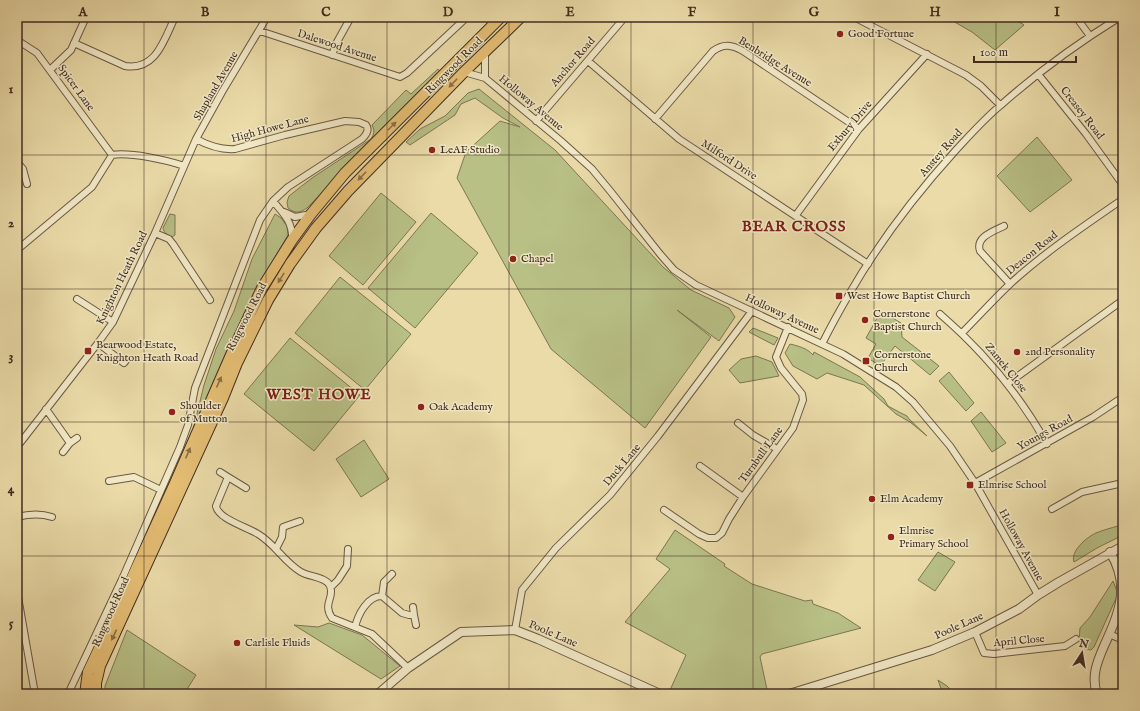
<svg xmlns="http://www.w3.org/2000/svg" width="1140" height="711" viewBox="0 0 1140 711" font-family="'IM FELL English',serif">
<style>
.green{fill:#b8c086;stroke:#7c7654}
.lines{fill:none;stroke-linecap:round;stroke-linejoin:round}
.minor-casing{stroke:#6b5844;stroke-width:8}
.tertiary-casing{stroke:#6b5844;stroke-width:10}
.trunk-casing{stroke:#412d22;stroke-width:12}
.minor{stroke:#f1e8c6;stroke-width:6}
.tertiary{stroke:#f1e8c6;stroke-width:8}
.trunk{stroke:#e5be74;stroke-width:10}
.oneway{fill:#8b6e47}
.grid{fill:none;stroke:#412d22;stroke-width:1;stroke-opacity:0.55}
.poi-dot{fill:#8f2418;stroke:#f1e8c6;stroke-width:1.5}
.labels{text-anchor:middle;dominant-baseline:central;stroke-width:3;stroke-linejoin:round;paint-order:stroke}
.poi-label{font-size:11px;fill:#412d22;stroke:#f1e8c6;text-anchor:start}
.street-label{font-size:11px;fill:#412d22;stroke:#f1e8c6}
.district-label{font-size:15px;font-weight:bold;letter-spacing:1px;fill:#7a1f14;stroke:#f1e8c6}
.neatline{fill:none;stroke:#412d22;stroke-width:1.5}
.grid-label{font-size:13px;text-anchor:middle;font-weight:bold;fill:#412d22}
</style>
<rect width="100%" height="100%" fill="#eadba8"/>
<filter id="stains"><feTurbulence type="fractalNoise" baseFrequency=".005" numOctaves="4"/><feColorMatrix values="0 0 0 0 .2 0 0 0 0 .09 0 0 0 0 .02 0 0 0 .5 -.17"/></filter>
<radialGradient id="worn" r=".72"><stop offset=".6" stop-color="#630" stop-opacity="0"/><stop offset="1" stop-color="#630" stop-opacity=".3"/></radialGradient>
<path class="green" d="M946 17H1011L1024 25 995 50 972 32Z
M438 69 440 71 307 208C299 213 296 214 288 208L287 202 289 196 312 178 371 139C374 134 375 131 372 125L406 90 411 94Z
M479 89 555 150 663 267 691 290 729 308 735 317 719 341 677 310 711 337 645 428 551 349 457 178 466 152 500 121 520 127 503 118 475 98 461 104 455 115 410 145 406 142 420 129 445 116 468 93Z
M1037 137 1072 180 1030 212 997 176Z
M381 193 416 222 363 285 329 256Z
M431 213 478 253 415 328 368 288Z
M170 214 175 215V235L172 237C167 235 164 233 163 228Z
M275 214 281 218 287 226 288 235 271 264 235 333 193 430 204 385 216 349 234 311 252 259Z
M340 277 411 334 365 390 295 333Z
M881 311 901 323 902 337 939 366 930 375 895 346 880 366 868 358 876 344 866 338Z
M753 328 778 338 774 345 749 332Z
M290 338 360 395 314 451 244 394Z
M790 344C798 346 807 348 813 355L814 352 860 377 884 399 888 406 899 412 907 416 909 419 927 436 910 422 896 414 864 385 827 373 817 379 793 366 785 353Z
M756 356 772 362 779 376 740 383 729 370 741 359Z
M949 372 974 403 966 411 939 381Z
M981 412 1006 443 992 452 971 421Z
M364 440 389 479 361 497 336 459Z
M1118 526H1123V535L1097 548 1074 562C1070 551 1087 537 1096 533 1103 530 1111 528 1118 526Z
M675 530 725 564 724 566 752 584 805 601 812 600 813 604 838 613 861 628 762 654 760 657 768 694H683L670 690 686 655 625 622 670 569 656 559Z
M938 552 955 562 935 591 918 580Z
M1113 581 1118 594 1094 647 1091 650C1078 648 1079 640 1080 628L1090 617Z
M329 623 362 635 400 666 381 679 294 625 318 627Z
M127 630 196 675 184 694H105V686Z
M938 680 947 686 955 694H943Z"/>
<g class="lines">
<defs>
<path id="minor" d="M854 17 966 75 981 86 1000 105
M1076 17 1090 36
M260 31 400 77 407 73 467 17
M17 40 37 53 112 155
M74 43 125 66C156 71 164 40 175 17
M332 55 337 42 351 17
M588 61 679 139 868 264
M50 70 71 50 86 17
M464 72 485 78V53
M1038 74 1086 134 1123 185
M485 78 561 141 592 169 611 192 660 254 674 270 696 285 843 354 896 387 913 402 950 446 975 483 1038 595
M655 119 713 51C724 43 732 45 743 51L859 129
M536 121 625 17
M17 162 23 169 27 184
M273 201C283 213 293 222 292 239
M284 212 295 217 311 214
M796 215 859 129 927 54
M1004 226C994 231 975 237 980 251L1010 284
M155 233 169 239 173 244 210 300
M17 250 92 187 112 155C130 152 167 160 184 166
M77 299 113 322
M940 314C983 351 1019 394 1047 444
M962 333C978 317 993 300 1010 284 1045 252 1084 226 1123 199
M98 343 124 363 127 359
M822 344C831 326 841 308 851 291 880 241 917 193 956 150 970 135 985 118 1001 105 1038 72 1078 43 1120 17
M1007 384 1123 300
M46 409 70 443 77 438
M738 423 753 435 777 449
M17 447 98 343 113 322 155 233 196 139 222 92 267 17
M63 452 70 443
M700 466 743 497
M220 472 228 477 216 506C218 519 247 527 258 534 275 544 284 562 301 572 309 577 327 577 330 586 335 598 322 603 332 618L372 634 408 668
M228 477 246 488
M109 481 134 477 161 490
M975 483 1093 417 1123 397
M1052 509 1082 492 1123 483
M664 510 699 534 708 538H716L722 533 729 519 743 497 793 428 803 400 802 394 781 368 776 357 788 327
M17 517C29 514 40 513 52 517
M276 549 282 537 283 527 300 521
M331 587 338 580 347 566 348 549
M17 591 35 694
M382 596 384 582 392 574
M414 615 416 625
M355 627C358 615 367 596 382 596L402 613 409 615H414L413 607
M515 630 522 590 556 548 610 495 658 436 752 311
M975 632 984 653 994 654 1065 646 1076 639
M1109 634 1123 640
M68 694 123 577 180 447 188 425 195 388 260 220 273 201 288 187 362 139C366 135 370 130 366 125L359 122 345 121 285 135 235 149C221 150 209 146 196 139"/>
<path id="tertiary" d="M378 694 408 668 461 632 515 630 538 639 660 694
M789 694 932 650 975 632 1019 609 1038 595 1059 582 1123 546
M1097 694C1091 677 1097 662 1104 646 1119 613 1131 586 1110 552"/>
<path id="trunk" d="M85 694 88 672 120 604 175 483 234 348 262 288 292 240 311 214 345 173 501 17
M96 694V683L100 666 223 398 237 363 268 300 290 264 316 228 348 191 464 72 521 17"/>
</defs>
<use href="#minor" class="minor-casing"/>
<use href="#tertiary" class="tertiary-casing"/>
<use href="#trunk" class="trunk-casing"/>
<use href="#minor" class="minor"/>
<use href="#tertiary" class="tertiary"/>
<use href="#trunk" class="trunk"/>
</g>
<defs><path id="oneway-solid" d="M-6-.8H1V-3.2L6.5 0L1 3.2V.8H-6Z"/></defs>
<g class="oneway">
<use href="#oneway-solid" transform="translate(453 83) rotate(134)"/>
<use href="#oneway-solid" transform="translate(392 126) rotate(-45)"/>
<use href="#oneway-solid" transform="translate(362 176) rotate(134)"/>
<use href="#oneway-solid" transform="translate(281 278) rotate(122)"/>
<use href="#oneway-solid" transform="translate(219 382) rotate(-66)"/>
<use href="#oneway-solid" transform="translate(188 453) rotate(-67)"/>
<use href="#oneway-solid" transform="translate(114 635) rotate(115)"/>
</g>
<path class="grid" d="M144 17V694M266 17V694M387 17V694M509 17V694M631 17V694M753 17V694M874 17V694M996 17V694M17 155H1123M17 289H1123M17 422H1123M17 556H1123"/>
<g class="poi-dot">
<circle cx="840" cy="34" r="4"/>
<circle cx="432" cy="150" r="4"/>
<circle cx="513" cy="259" r="4"/>
<rect x="835" y="292" width="8" height="8" rx="2"/>
<circle cx="865" cy="320" r="4"/>
<rect x="84" y="347" width="8" height="8" rx="2"/>
<circle cx="1017" cy="352" r="4"/>
<rect x="862" y="357" width="8" height="8" rx="2"/>
<circle cx="421" cy="407" r="4"/>
<circle cx="172" cy="412" r="4"/>
<rect x="966" y="481" width="8" height="8" rx="2"/>
<circle cx="872" cy="499" r="4"/>
<circle cx="891" cy="537" r="4"/>
<circle cx="237" cy="643" r="4"/>
</g>
<g class="labels">
<g class="poi-label">
<text x="848" y="34">Good Fortune</text>
<text x="440" y="150">LeAF Studio</text>
<text x="521" y="259">Chapel</text>
<text x="847" y="296">West Howe Baptist Church</text>
<text x="873" y="314">Cornerstone<tspan x="873" dy="13">Baptist Church</tspan></text>
<text x="96" y="345">Bearwood Estate,<tspan x="96" dy="13">Knighton Heath Road</tspan></text>
<text x="1025" y="352">2nd Personality</text>
<text x="874" y="355">Cornerstone<tspan x="874" dy="13">Church</tspan></text>
<text x="180" y="406">Shoulder<tspan x="180" dy="13">of Mutton</tspan></text>
<text x="429" y="407">Oak Academy</text>
<text x="978" y="485">Elmrise School</text>
<text x="880" y="499">Elm Academy</text>
<text x="899" y="531">Elmrise<tspan x="899" dy="13">Primary School</tspan></text>
<text x="245" y="643">Carlisle Fluids</text>
</g>
<g class="street-label">
<text transform="translate(337 46) rotate(18)">Dalewood Avenue</text>
<text transform="translate(573 62) rotate(-49)">Anchor Road</text>
<text transform="translate(775 62) rotate(32)">Benbridge Avenue</text>
<text transform="translate(454 66) rotate(-45)">Ringwood Road</text>
<text transform="translate(216 86) rotate(-60)">Shapland Avenue</text>
<text transform="translate(76 88) rotate(54)">Spicer Lane</text>
<text transform="translate(531 103) rotate(40)">Holloway Avenue</text>
<text transform="translate(1082 113) rotate(52)">Creasey Road</text>
<text transform="translate(850 126) rotate(-50)">Exbury Drive</text>
<text transform="translate(270 129) rotate(-15)">High Howe Lane</text>
<text transform="translate(941 153) rotate(-49)">Anstey Road</text>
<text transform="translate(729 160) rotate(33)">Milford Drive</text>
<text transform="translate(1032 253) rotate(-39)">Deacon Road</text>
<text transform="translate(122 278) rotate(-64)">Knighton Heath Road</text>
<text transform="translate(782 314) rotate(25)">Holloway Avenue</text>
<text transform="translate(247 317) rotate(-63)">Ringwood Road</text>
<text transform="translate(1006 368) rotate(51)">Zamek Close</text>
<text transform="translate(1045 433) rotate(-29)">Youngs Road</text>
<text transform="translate(761 455) rotate(-54)">Turnbull Lane</text>
<text transform="translate(622 465) rotate(-50)">Duck Lane</text>
<text transform="translate(1021 545) rotate(61)">Holloway Avenue</text>
<text transform="translate(111 612) rotate(-66)">Ringwood Road</text>
<text transform="translate(959 626) rotate(-24)">Poole Lane</text>
<text transform="translate(553 634) rotate(23)">Poole Lane</text>
<text transform="translate(1019 641) rotate(-5)">April Close</text>
</g>
<g class="district-label">
<text x="794" y="226">BEAR CROSS</text>
<text x="319" y="394">WEST HOWE</text>
</g>
</g>
<rect width="1140" height="711" fill="none" stroke="#eadba8" stroke-width="44"/>
<g transform="translate(1082 653) rotate(12)" stroke="#f1e8c6" stroke-width="3" paint-order="stroke">
<path d="M0-3L7 15L0 10L-7 15Z" fill="#412d22"/>
<text y="-6" font-size="11" font-weight="bold" text-anchor="middle" fill="#412d22">N</text>
</g>
<path d="M974 56v6h102v-6" fill="none" stroke="#412d22" stroke-width="2"/>
<text x="980" y="56" font-size="12" fill="#412d22" stroke="#f1e8c6" stroke-width="3" paint-order="stroke">100 m</text>
<rect x="22" y="22" width="1096" height="667" class="neatline"/>
<g class="grid-label">
<text x="83" y="16">A</text>
<text x="205" y="16">B</text>
<text x="326" y="16">C</text>
<text x="448" y="16">D</text>
<text x="570" y="16">E</text>
<text x="692" y="16">F</text>
<text x="814" y="16">G</text>
<text x="935" y="16">H</text>
<text x="1057" y="16">I</text>
<text x="11" y="93">1</text>
<text x="11" y="227">2</text>
<text x="11" y="360">3</text>
<text x="11" y="493">4</text>
<text x="11" y="627">5</text>
</g>
<rect width="100%" height="100%" filter="url(#stains)"/>
<rect width="100%" height="100%" fill="url(#worn)"/>
</svg>
